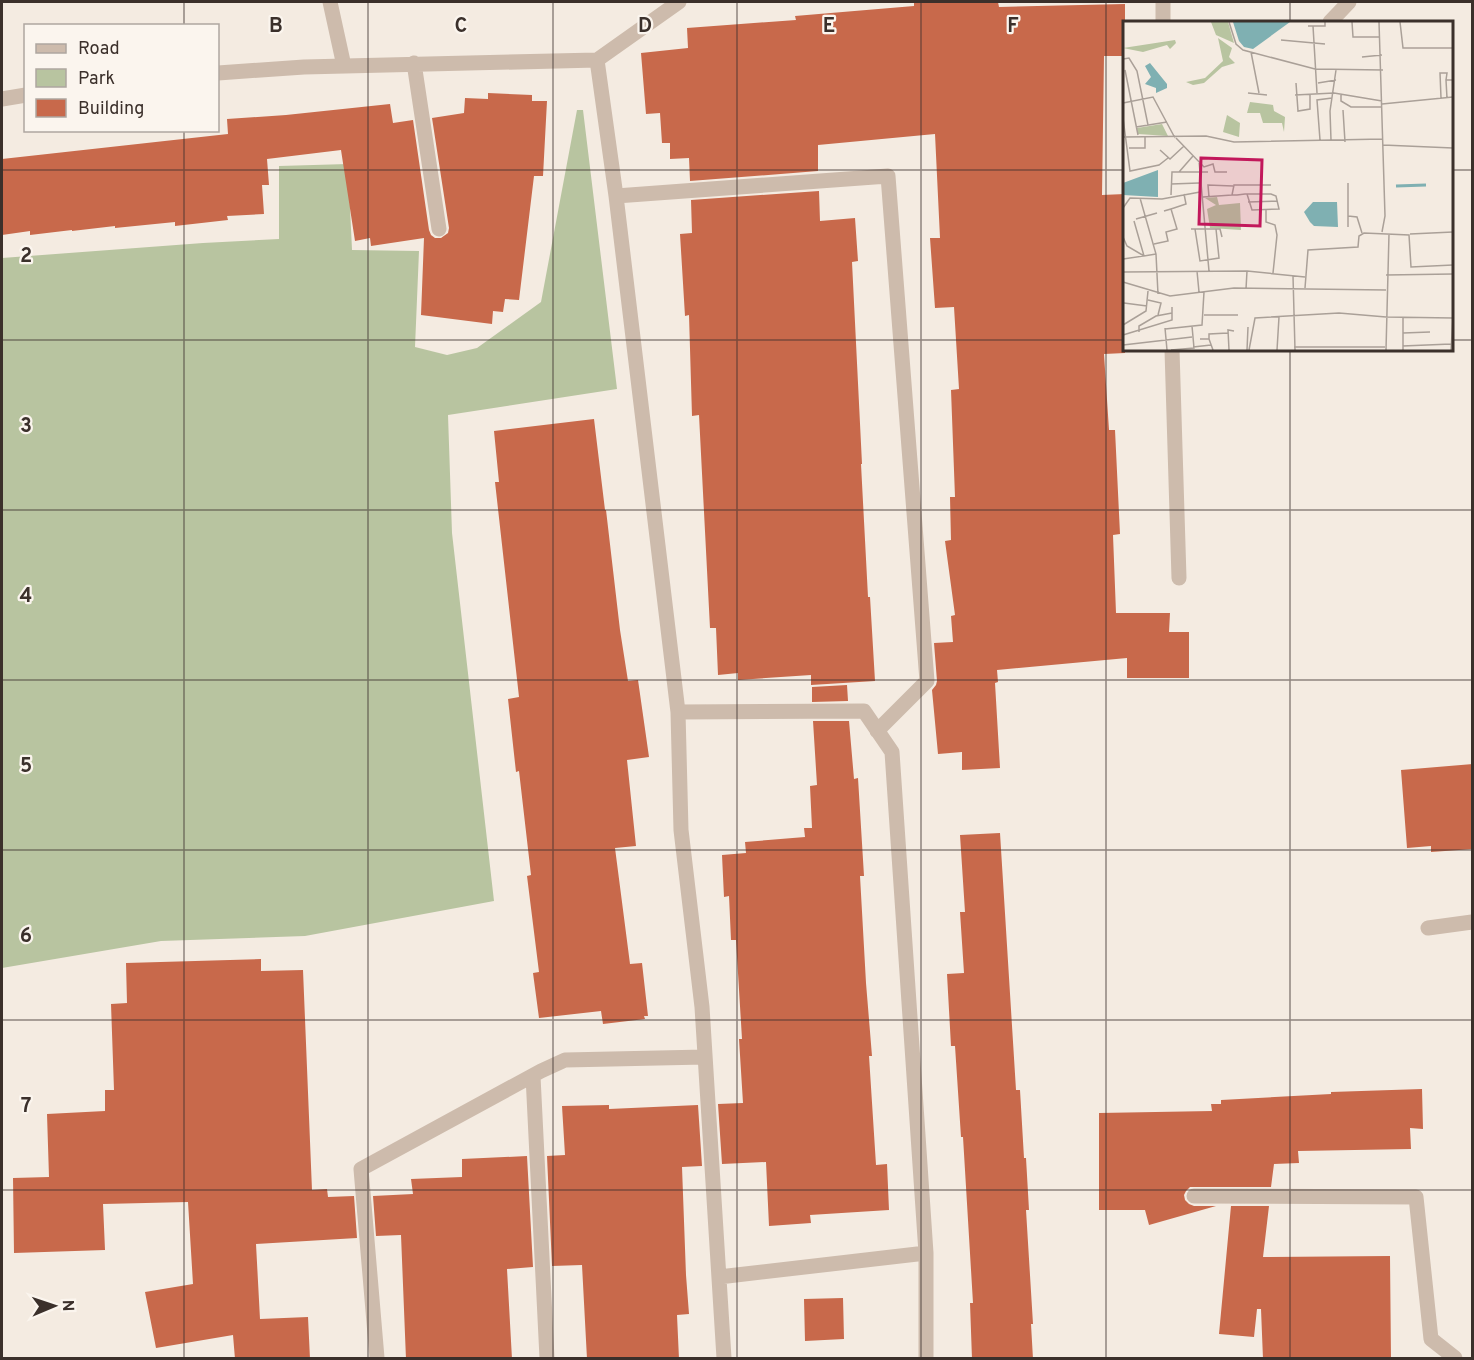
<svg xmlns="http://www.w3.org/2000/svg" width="1474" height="1360" viewBox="0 0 1474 1360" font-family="Overpass,sans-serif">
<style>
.green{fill:#b8c4a0}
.building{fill:#c8694b}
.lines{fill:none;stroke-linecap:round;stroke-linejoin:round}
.minor{stroke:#cdbbac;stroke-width:15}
.grid{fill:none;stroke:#3b302b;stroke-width:1.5;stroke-opacity:0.55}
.inset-river{fill:none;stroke:#7fb0b2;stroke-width:3}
.inset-road{fill:none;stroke:#aaa098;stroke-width:1.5}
.view{fill:#c2185b;fill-opacity:0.15;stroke:#c2185b;stroke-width:3}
.inset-edge{fill:none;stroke:#3b302b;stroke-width:3}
.grid-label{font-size:20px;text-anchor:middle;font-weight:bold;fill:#3b302b;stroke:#fbf5ee;stroke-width:4.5;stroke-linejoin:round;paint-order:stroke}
</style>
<rect width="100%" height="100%" fill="#f4ebe1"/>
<path class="green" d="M577 110H583L617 389 448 415 452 533 494 901 305 936 161 941 2 968V258L203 243 279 239V166L348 164 352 250 419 251 415 347 447 355 477 348 541 302Z"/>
<path class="building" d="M914 2H998L999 7 1125 4V56H1104L1102 195 1125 194V353L1104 354 1109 430H1115L1120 534 1113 535 1116 613H1170L1169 632H1189V678H1127V658L997 670 998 682 995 683 1000 768 962 770V752L938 754 932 690 936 685 937 681 934 643 953 642 951 616 955 615 945 541 951 540 950 497H955L951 390 959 389 954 307 935 308 930 238H940L935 134 818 145V171L690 181 689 158 670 159V143H662L660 113 646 114 641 53 688 48 687 28 796 20 795 16 914 6Z
M488 93 532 95V101H547L543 176H534L519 300 505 299 503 312 493 311 492 324 421 315 424 238 371 246 370 238 355 241 341 150 267 159 269 185H262L264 214 227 216 228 220 175 226V222L115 228V226L72 231V230L30 235V231L2 235V159L228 134 227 119 286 115 390 104 393 123 413 120 429 230 431 235 435 238H441L448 233 449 228 432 118 464 113 465 98 488 99Z
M819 191 820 221 855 218 858 261 852 262 862 464H861L868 597H870L875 681 811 685V675L738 680V673L718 675 716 628H710L699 415 692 416 689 315 685 316 680 234 692 233 691 200Z
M594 419 605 510H606L620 630 628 681 638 680 649 757 627 760 636 846 615 848 630 964 642 963 648 1016H644L645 1019 603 1024 601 1011 539 1018 533 973 539 972 527 876 531 875 519 771 516 772 508 699 519 697 495 482H499L494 431Z
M847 685 848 701 812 702V687Z
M813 721H849L854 779 858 778 864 876H860L866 983 872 1056H869L876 1165 887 1164 889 1210 810 1215 811 1223 769 1226 766 1162 722 1164 718 1104 743 1103 739 1039H742L736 940H731L729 896 724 897 722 855 746 853 745 842 805 837 804 828H812L810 786 817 785Z
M1473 764V849L1431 852V846L1407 848 1401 770Z
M1000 833 1016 1090H1020L1024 1158H1026L1029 1210H1026L1033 1324H1031L1033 1359H972L970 1303H973L963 1137H961L955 1046H951L947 974 964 973 960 912H965L960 835Z
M261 959V971L303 970 312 1190 327 1189 328 1197 354 1196 357 1238 256 1244 260 1319 308 1317 310 1359H235L233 1335 156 1348 145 1292 193 1284 188 1202 103 1204 105 1250 14 1253 13 1178 49 1177 47 1114 105 1111V1090H114L111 1004 127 1003 126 963Z
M1422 1089 1423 1129 1410 1128 1411 1149 1298 1151 1299 1163 1274 1164 1271 1187H1190L1186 1191 1184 1195 1185 1200 1189 1204 1194 1206H1216L1149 1225 1145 1210H1099V1113L1212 1111 1211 1104H1221V1100L1331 1094V1092Z
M609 1105V1109L698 1105 702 1166 682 1167 686 1275 689 1314 677 1315 679 1359H587L582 1265 552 1266 547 1156 565 1155 562 1106Z
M527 1156 533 1267 507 1269 512 1359H406L401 1235 376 1236 373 1196 413 1194 411 1179 462 1177V1159Z
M1231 1206H1269L1263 1257 1390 1256 1391 1359H1263L1261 1309H1257L1254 1337 1219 1334Z
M843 1298 844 1339 805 1341 804 1299Z"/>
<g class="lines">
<path class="minor" d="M330 2 344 66
M1163 2V22
M1330 22 1349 2
M597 60 616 196 678 712 681 830 702 1007 724 1358
M414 63 439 229
M218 73 304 67 597 60 679 2
M2 99 26 95
M616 196 888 176 927 681 877 731
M1172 350 1179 578
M678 712 864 711 892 752 926 1253V1358
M1428 928 1472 922
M533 1076 547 1358
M1194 1196 1416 1197 1431 1339 1455 1358
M719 1277 926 1253
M377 1358 361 1169 541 1071 565 1060 705 1057"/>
</g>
<path class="grid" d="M184 2V26M368 2V1358M553 2V1358M737 2V1358M921 2V1358M1106 2V1358M1290 2V22M184 130V1358M2 170H1124M1452 170H1472M2 340H1124M1452 340H1472M1290 350V1358M2 510H1472M2 680H1472M2 850H1472M2 1020H1472M2 1190H1472"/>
<g transform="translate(1123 21)">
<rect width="330" height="330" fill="#f4ebe1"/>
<path d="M88 1H105L111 22 93 14ZM95 17 109 27 106 36 112 42 99 46 81 62 70 64 63 61 82 57 100 40ZM52 19 53 22 47 28 44 24 20 31 0 27ZM127 81 150 84 151 90 162 96 161 111 159 102H140L137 92H124ZM104 94 117 102 116 116 100 111ZM39 103 45 115 15 113 14 107ZM94 176 96 184 117 182 118 209 87 207 84 188 93 184 82 177Z" fill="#b8c4a0"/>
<path d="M110 1H167L130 28 121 26 116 20ZM27 42 44 63V67L33 72V67L22 63 28 56 22 45ZM35 149V176L0 174V162ZM190 181H214L215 206 191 205 187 201 181 191Z" fill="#7fb0b2"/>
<path class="inset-river" d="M273 165 303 164"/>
<path class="inset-road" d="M106 1 113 23 120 29 192 48 260 49M229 1 230 16H257M256 1 262 195 259 211M277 1 280 27H330M185 5H202V1M190 5 194 72M158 19 202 23M128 31 136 72M239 36 259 34M0 38 6 37 14 50 25 104M2 49 15 114M173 62 175 90 187 88V73M195 62 213 59M125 72 144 74M211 72 259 80M218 73V80L228 86H259M172 74 211 72M318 77 317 52H324L323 59M324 77 323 59H330M0 82 30 76 52 117M259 83 330 76M220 89 222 121M0 97 7 150 36 144 45 137M13 106 44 101M0 116 83 115 111 121 260 118M53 117 81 146 90 143 92 151H104M197 119 194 79 209 77M208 119 207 90 213 49M260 124 330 127M6 127H22V115M37 129 47 138 61 125M76 140 86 250M56 151 70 135M48 163 76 162M48 174 49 151H85M109 174 111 164H148M80 176 109 174H114L122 173H148L153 175 156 188 129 189 124 173M86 176 85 164 110 165M17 177 33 233 35 273M125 181 154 180M0 187 7 177 39 178 77 171M48 188 63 183 61 173M143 188V201L152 204 154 214 150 252M225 195 234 196 239 212M13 198 34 192M225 206V162M68 208H97L99 216M72 208 77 240 96 237 93 208M287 213 330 211M0 216 4 225 21 235 33 233M31 223 45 220 43 211 54 208 48 188 41 190M0 238 21 235 11 200M74 250 76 271M0 251 124 250 182 256M263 254 330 253M170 255 172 329M0 261 47 275 111 267 263 269M182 267 185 229 235 226 236 215 241 212 286 214 288 246 330 244M123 268 124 250M25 279 38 282 35 294M1 282 24 285M81 294H115M263 296 330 297M280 297V325M0 304 23 290 25 270M42 307 44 329M42 308 79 304 81 271M16 311V305L33 295 49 292M280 312 307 311M0 314 49 299V286M77 318H86L90 329M86 318V313L105 312M0 324 69 316M70 326 88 324M171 326H262M48 329 71 327 69 305M106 329 105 309 111 310M124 329 125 306M126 329 132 297 216 292 263 296M154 329 156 296M263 329 266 213M280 329V325L328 323M328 329 330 297"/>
<path class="view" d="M78 137 139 139 137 205 76 203Z"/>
<rect width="330" height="330" class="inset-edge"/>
</g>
<g class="grid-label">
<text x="276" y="32">B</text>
<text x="461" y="32">C</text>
<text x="645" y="32">D</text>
<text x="829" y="32">E</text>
<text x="1013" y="32">F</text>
<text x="26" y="262">2</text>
<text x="26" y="432">3</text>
<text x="26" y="602">4</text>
<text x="26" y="772">5</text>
<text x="26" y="942">6</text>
<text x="26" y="1112">7</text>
</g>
<rect width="1474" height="1360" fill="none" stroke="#3b302b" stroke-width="6"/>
<rect x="24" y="24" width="195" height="108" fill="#fbf5ee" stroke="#aea6a0" stroke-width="1.5"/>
<rect x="36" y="44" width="30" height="9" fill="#cdbbac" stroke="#aea6a0" stroke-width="1.5"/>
<text x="78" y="54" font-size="18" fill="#3b302b">Road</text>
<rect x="36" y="69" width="30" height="18" fill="#b8c4a0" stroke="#aea6a0" stroke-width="1.5"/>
<text x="78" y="84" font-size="18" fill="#3b302b">Park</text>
<rect x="36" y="99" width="30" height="18" fill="#c8694b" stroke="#aea6a0" stroke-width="1.5"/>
<text x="78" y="114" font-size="18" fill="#3b302b">Building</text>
<g transform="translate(54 1306) rotate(88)" stroke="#fbf5ee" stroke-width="4.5" paint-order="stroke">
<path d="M0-4.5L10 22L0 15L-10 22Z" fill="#3b302b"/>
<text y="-9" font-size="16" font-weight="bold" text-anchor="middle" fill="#3b302b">N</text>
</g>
</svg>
